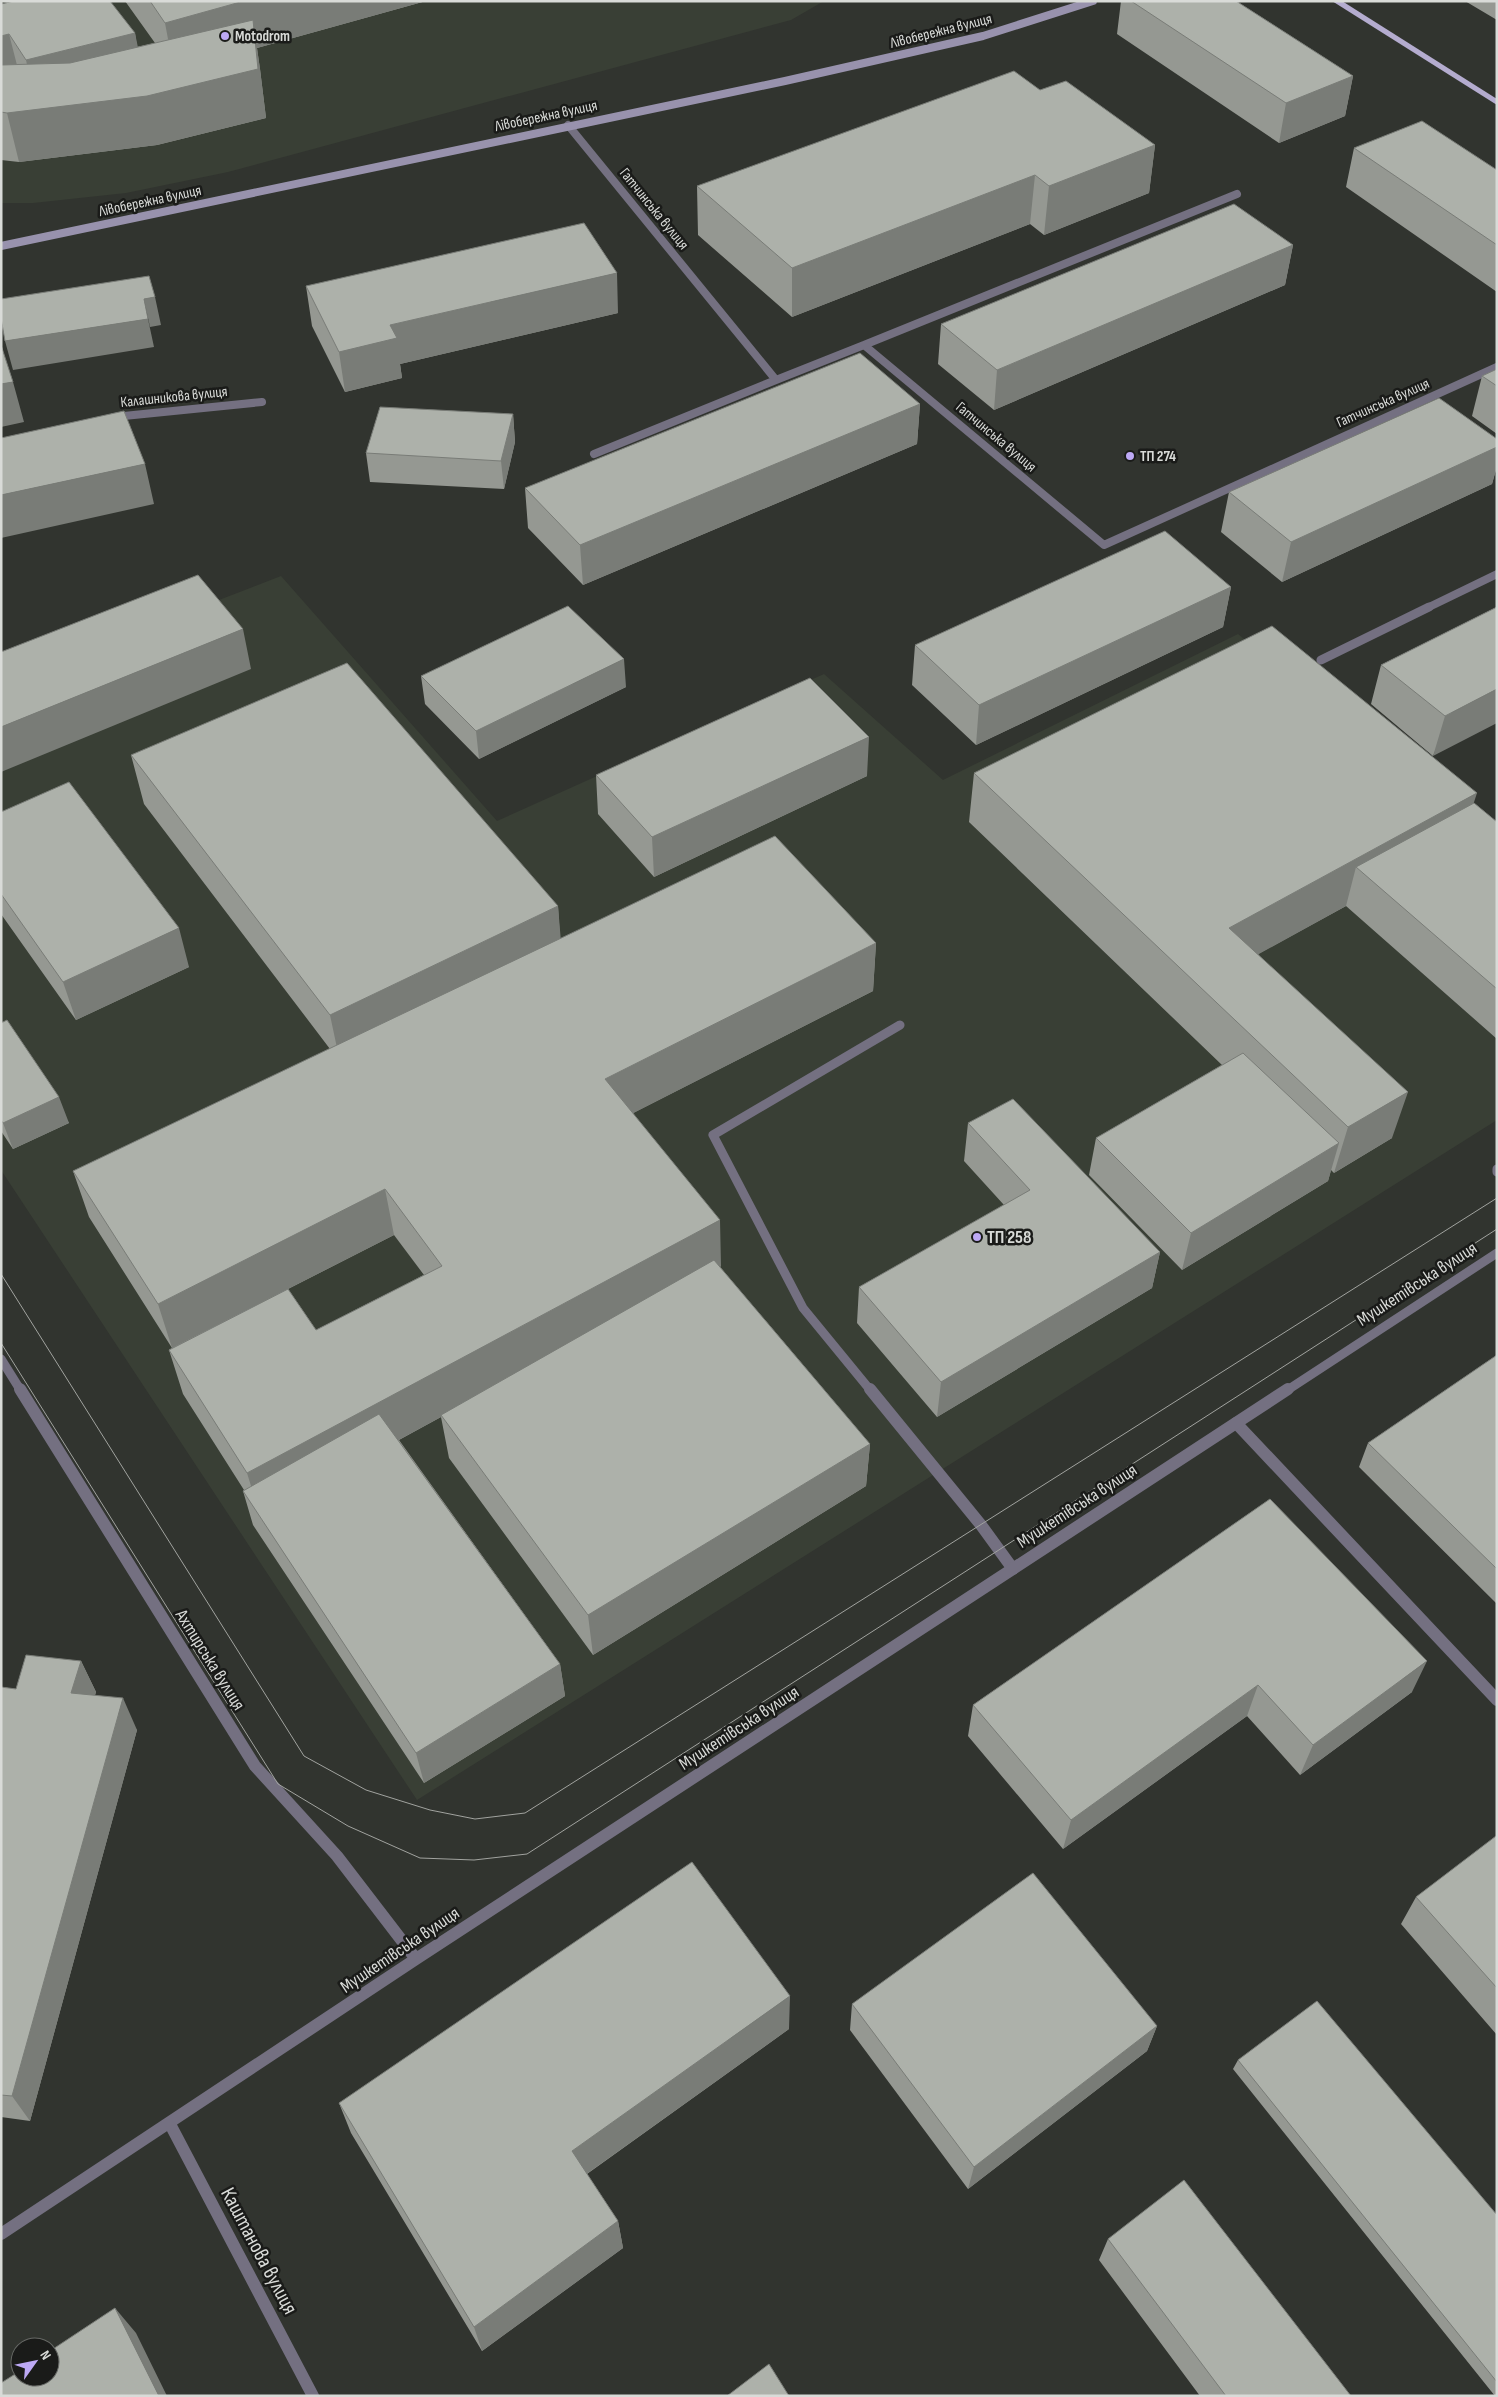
<svg xmlns="http://www.w3.org/2000/svg" width="1498" height="2397" viewBox="0 0 1498 2397" font-family="'Sofia Sans Condensed',sans-serif">
<style>
.built{fill:#393f35}
.lines{fill:none;stroke-linecap:round;stroke-linejoin:round}
.service-far2{stroke:#747081;stroke-width:8}
.service-far1{stroke:#747081;stroke-width:9}
.service{stroke:#747081;stroke-width:12}
.minor-far1{stroke:#747081;stroke-width:9}
.minor{stroke:#747081;stroke-width:12}
.secondary{stroke:#9892ad;stroke-width:8}
.primary{fill:#b4accf;fill-rule:evenodd}
.tram{stroke:#a1a39f;stroke-width:1}
.wall{fill:#959892;fill-rule:evenodd}
.shaded-wall{fill:#797c77}
.building{fill:#adb1aa;stroke:#797c77}
.poi-dot{fill:#bda9f5;stroke:#1a1b19;stroke-width:2}
.labels{text-anchor:middle;dominant-baseline:central;stroke-width:5;stroke-linejoin:round;paint-order:stroke}
.far-street-label{font-size:15px;fill:#d9dbd8;stroke:#1a1b19}
.far-poi-label{font-size:15px;font-weight:bold;fill:#d9dbd8;stroke:#1a1b19;text-anchor:start}
.poi-label{font-size:18px;font-weight:bold;fill:#d9dbd8;stroke:#1a1b19;text-anchor:start}
.street-label{font-size:18px;fill:#d9dbd8;stroke:#1a1b19}
.near-street-label{font-size:21px;fill:#d9dbd8;stroke:#1a1b19}
</style>
<rect width="100%" height="100%" fill="#31342f"/>
<path class="built" d="M1 1H824L791 20 228 172 126 193 33 203H1Z
M281 576 497 821 824 674 943 780 1238 634 1497 849V1120L417 1800 1 1170V684Z"/>
<g class="lines">
<path class="service-far2" d="M568 125 776 380 864 345 1104 545 1497 367
M864 345 1237 194
M114 417 262 402
M594 454 776 380
M1427 608 1497 574"/>
<path class="service-far1" d="M1321 660 1429 607
M871 1391 803 1308 713 1135 900 1025"/>
<path class="service" d="M870 1389 981 1525 1013 1569
M1236 1423 1497 1700"/>
<path class="minor-far1" d="M1497 1169V1172
M1 1359 21 1391
M1286 1391 1497 1253"/>
<path class="minor" d="M20 1389 255 1766 337 1856 416 1959
M170 2124 313 2396
M1 2234 416 1959 1288 1389"/>
<path class="secondary" d="M1 246 785 81 983 36 1093 1"/>
<path class="primary" d="M1332 1H1342L1497 99V105Z"/>
<path class="tram" d="M1 1274 304 1756 366 1790 430 1810 475 1819 525 1813 1497 1198
M1 1343 278 1784 348 1826 420 1858 474 1860 527 1854 1497 1229"/>
</g>
<path class="wall" d="M125 1H426L257 48 260 69 266 118 157 145 19 162 1 160V4L135 33 137 47 155 43Z
M1121 1H1236L1353 76 1345 116 1279 143 1117 34Z
M1465 1H1497V20Z
M1040 90 1155 145 1149 193 1044 235 1030 224 792 317 698 235 697 186Z
M1354 148 1497 170V292L1346 187Z
M1293 245 1285 285 994 410 938 364 941 324Z
M306 286 618 313 400 364 402 378 345 392 312 326Z
M1497 369V434L1472 416 1482 376Z
M920 404 917 444 583 585 528 528 525 488Z
M513 414 515 442 504 489 370 482 366 453Z
M1497 439V466L1492 484 1282 582 1221 532 1229 492Z
M1231 587 1223 627 976 745 912 685 915 645Z
M1497 607 1433 756 1371 704 1381 665Z
M421 676 626 687 479 759 425 704Z
M131 755 558 906 560 939 876 943 873 991 633 1113 721 1266 720 1267 870 1444 866 1486 593 1655 449 1458 441 1417 399 1440 560 1664 565 1696 424 1783 253 1525 243 1491 244 1490 183 1394 169 1350 172 1348 89 1217 73 1171 330 1049 144 804ZM394 1235 424 1275 316 1330 288 1289Z
M974 773 1474 803 1497 822V1039L1346 906 1258 954 1392 1138 1334 1173 1331 1170 1328 1181 1182 1270 1089 1175 1096 1138 1222 1065 969 822Z
M596 775 867 776 654 877 598 814Z
M1 812 189 967 76 1020 1 914Z
M1 1023 69 1123 13 1149 1 1131Z
M968 1123 1160 1252 1152 1288 937 1417 857 1323 859 1287 1004 1205 964 1161Z
M1497 1355V1604L1359 1467 1368 1443Z
M1270 1499 1412 1692 1300 1775 1247 1716 1063 1849 968 1736 973 1705Z
M81 1661 96 1692 95 1695 137 1730 30 2121 1 2117V1687L16 1689Z
M1497 1837V2035L1401 1924 1416 1897Z
M852 2004 1157 2026 1147 2051 968 2189 850 2030Z
M789 2029 587 2174 618 2221 623 2248 482 2351 351 2133 339 2103Z
M1238 2060 1497 2215V2396H1495L1233 2069Z
M1108 2239 1351 2396H1200L1099 2260Z"/>
<path class="shaded-wall" d="M244 1H426L257 48 260 69 266 118 157 145 19 162 7 113 174 71 165 23Z
M135 33 143 72 35 100 26 60Z
M9 34 19 73 1 77V36Z
M1353 76 1345 116 1279 143 1286 103Z
M1155 145 1149 193 1044 235 1049 186Z
M1035 175 1030 224 792 317V268Z
M1293 245 1285 285 994 410 997 370Z
M617 273 618 313 400 364 402 378 345 392 339 352 390 325Z
M155 297 161 325 150 327 144 299Z
M148 319 154 347 13 370 5 341Z
M13 382 24 422 1 427V384Z
M920 404 917 444 583 585 580 545Z
M513 414 515 442 504 489 501 461Z
M1497 447V466L1492 484 1282 582 1291 542Z
M145 464 154 504 1 538V495Z
M1231 587 1223 627 976 745 979 705Z
M243 629 251 669 1 772V727Z
M624 659 626 687 479 759 476 731Z
M1497 689V723L1433 756 1445 716Z
M869 737 867 776 654 877 652 837Z
M1477 793 1461 842 1356 867 1346 906 1219 976 1229 928Z
M558 906 562 954 340 1062 330 1015Z
M179 928 189 967 76 1020 63 982Z
M876 943 873 991 608 1126 605 1079Z
M1408 1092 1392 1138 1334 1173 1348 1127Z
M59 1097 69 1123 13 1149 3 1123Z
M1339 1143 1328 1181 1182 1270 1191 1233Z
M385 1189 394 1235 172 1348 158 1304Z
M720 1220 721 1266 442 1417 441 1415V1417L260 1515 247 1473Z
M1160 1252 1152 1288 937 1417 941 1382Z
M870 1444 866 1486 593 1655 588 1615Z
M81 1661 96 1692 86 1724 71 1693Z
M1427 1661 1412 1692 1300 1775 1313 1745Z
M560 1664 565 1696 424 1783 416 1753Z
M1258 1685 1247 1716 1063 1849 1071 1820Z
M123 1698 137 1730 30 2121 12 2096Z
M790 1996 789 2029 578 2180 572 2151Z
M1157 2026 1147 2051 968 2189 974 2167Z
M618 2221 623 2248 482 2351 474 2327Z
M115 2308 136 2333 167 2396H159Z"/>
<path class="building" d="M14 1H110L135 33 26 60 9 34 1 36V4Z
M150 1H244L165 23Z
M1131 1H1236L1353 76 1286 103Z
M253 20 258 69 147 96 7 113 1 112V65L70 63Z
M1014 71 1040 90 1066 81 1155 145 1049 186 1035 175 792 268 697 186Z
M1422 121 1497 170V245L1354 148Z
M1234 204 1293 245 997 370 941 324Z
M584 223 617 273 390 325 397 338 339 352 306 286Z
M149 276 155 297 144 299 148 319 5 341 1 318V299Z
M1 345 13 382 1 384Z
M860 353 920 404 580 545 525 488Z
M1497 369V386L1482 376Z
M1439 398 1497 439V447L1291 542 1229 492Z
M380 407 513 414 501 461 366 453Z
M124 411 145 464 1 495V438Z
M1165 531 1231 587 979 705 915 645Z
M198 575 243 629 1 727V652Z
M568 606 624 659 476 731 421 676Z
M1497 607V689L1445 716 1381 665Z
M1272 626 1477 793 1229 928 1408 1092 1348 1127 974 773Z
M347 663 558 906 330 1015 131 755Z
M810 678 869 737 652 837 596 775Z
M69 782 179 928 63 982 1 894V812Z
M1474 803 1497 822V989L1356 867Z
M775 836 876 943 605 1079 720 1220 247 1473 169 1350 288 1289 316 1330 442 1266 385 1189 158 1304 73 1171Z
M7 1020 59 1097 3 1123 1 1120V1023Z
M1243 1053 1339 1143 1191 1233 1096 1138Z
M1013 1099 1160 1252 941 1382 859 1287 1030 1190 968 1123Z
M714 1260 870 1444 588 1615 441 1415Z
M1497 1355V1569L1368 1443Z
M379 1414 560 1664 416 1753 243 1491Z
M1270 1499 1427 1661 1313 1745 1258 1685 1071 1820 973 1705Z
M26 1655 81 1661 71 1693 123 1698 12 2096 1 2095V1687L16 1689Z
M1496 1836 1497 1837V1988L1416 1897Z
M692 1862 790 1996 572 2151 618 2221 474 2327 339 2103Z
M1033 1873 1157 2026 974 2167 852 2004Z
M1317 2001 1497 2215V2382L1238 2060Z
M1184 2180 1351 2396H1226L1108 2239Z
M115 2308 159 2396H1V2383L20 2371V2377H50V2351Z
M769 2364 789 2396H727Z"/>
<g class="poi-dot">
<circle cx="225" cy="36" r="5"/>
<circle cx="1130" cy="456" r="5"/>
<circle cx="977" cy="1237" r="5"/>
</g>
<g class="labels">
<g class="far-street-label">
<text transform="translate(941 31) rotate(-14)">Лівобережна вулиця</text>
<text transform="translate(546 116) rotate(-12)">Лівобережна вулиця</text>
<text transform="translate(150 201) rotate(-12)">Лівобережна вулиця</text>
<text transform="translate(654 209) rotate(51)">Гатчинська вулиця</text>
<text transform="translate(174 397) rotate(-6)">Калашникова вулиця</text>
<text transform="translate(1383 403) rotate(-24)">Гатчинська вулиця</text>
<text transform="translate(996 437) rotate(40)">Гатчинська вулиця</text>
</g>
<g class="far-poi-label">
<text x="235" y="36">Motodrom</text>
<text x="1140" y="456">ТП 274</text>
</g>
<g class="poi-label">
<text x="987" y="1237">ТП 258</text>
</g>
<g class="street-label">
<text transform="translate(1417 1284) rotate(-33)">Мушкетівська вулиця</text>
<text transform="translate(1077 1506) rotate(-33)">Мушкетівська вулиця</text>
<text transform="translate(210 1660) rotate(58)">Ахтирська вулиця</text>
<text transform="translate(739 1728) rotate(-33)">Мушкетівська вулиця</text>
<text transform="translate(400 1950) rotate(-34)">Мушкетівська вулиця</text>
</g>
<g class="near-street-label">
<text transform="translate(259 2251) rotate(62)">Каштанова вулиця</text>
</g>
</g>
<rect width="1498" height="2397" fill="none" stroke="#d9dbd8" stroke-width="5"/>
<g transform="translate(35 2362) rotate(57)"><circle r="24" fill="#1a1b19" stroke="#666865"/>
<path d="M0-4L9 19L0 12L-9 19Z" fill="#bda9f5"/>
<text y="-8" font-size="14" font-weight="bold" text-anchor="middle" fill="#d9dbd8">N</text>
</g>
</svg>
